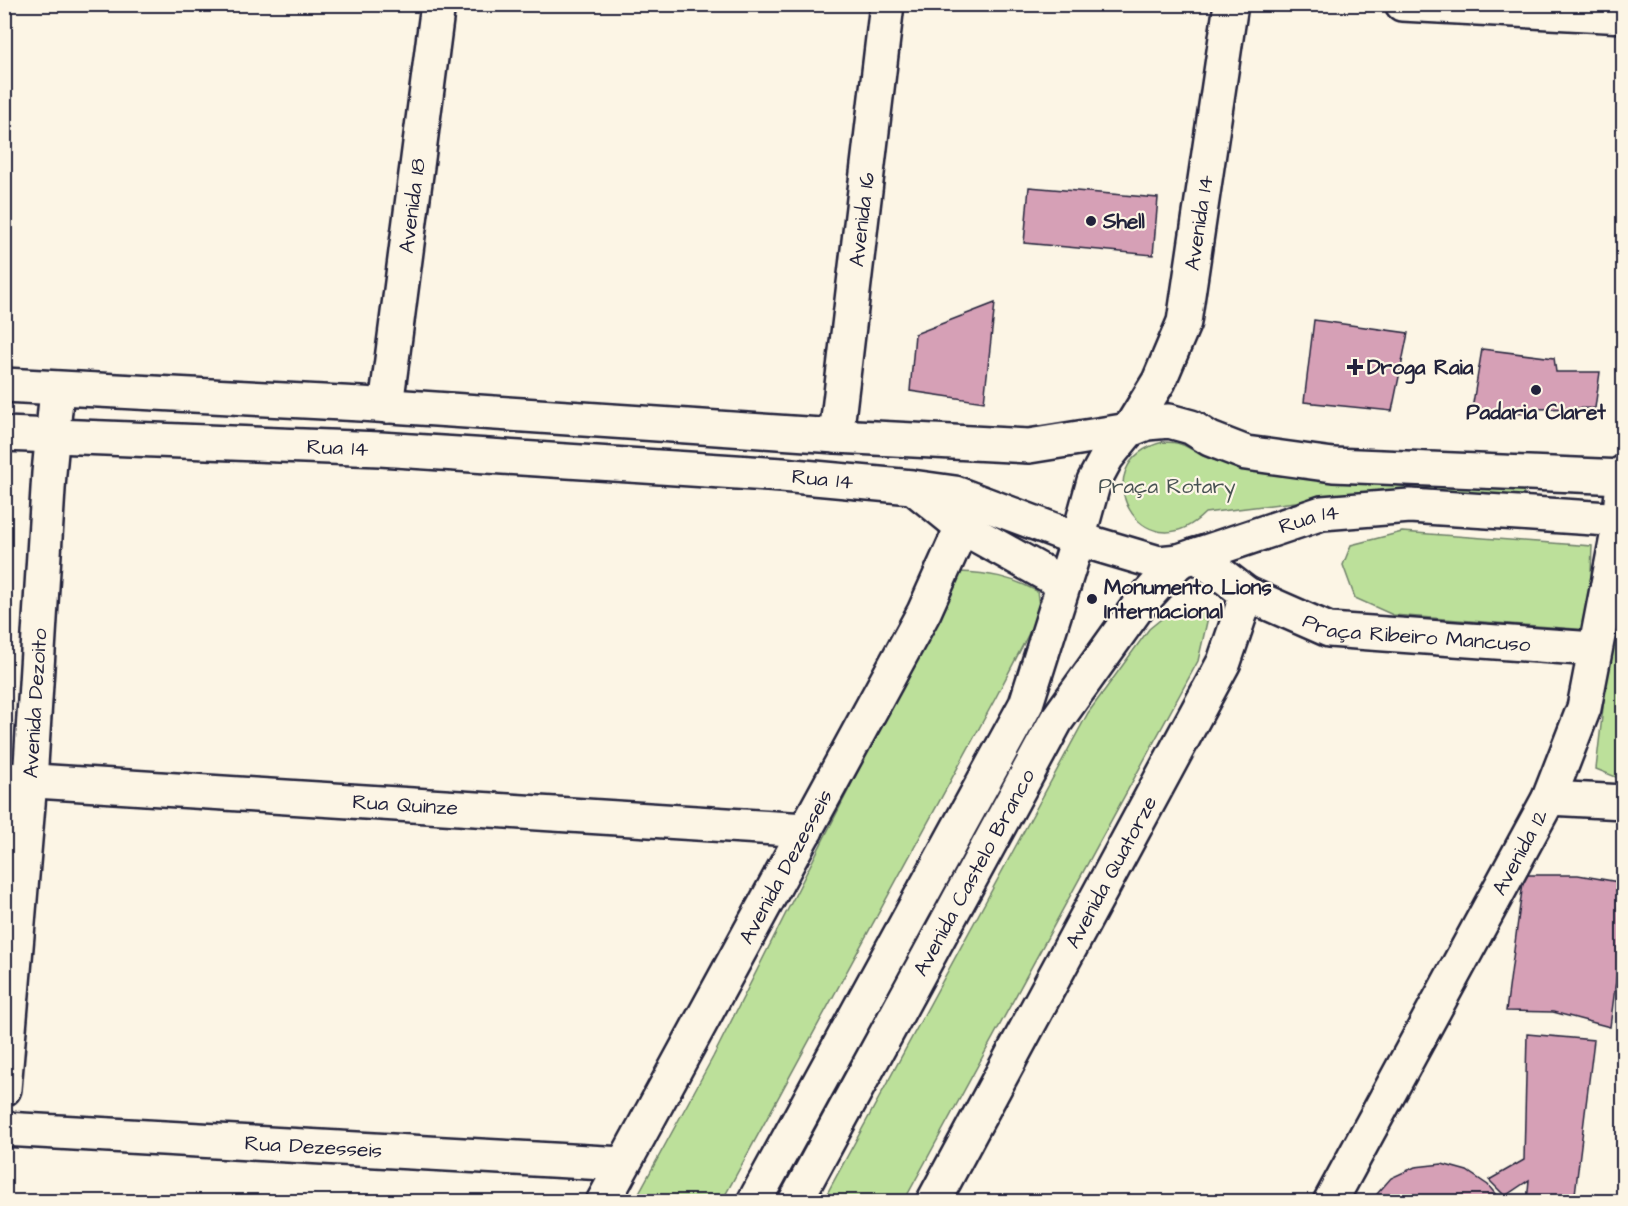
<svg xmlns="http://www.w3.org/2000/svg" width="1628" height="1206" viewBox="0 0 1628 1206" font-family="'Architects Daughter',sans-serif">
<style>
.green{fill:#bce09a;stroke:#6f816a;stroke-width:1.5}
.building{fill:#d6a0b6;stroke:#22223b;stroke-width:1.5}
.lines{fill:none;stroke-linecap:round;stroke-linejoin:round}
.minor-casing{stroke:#22223b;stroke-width:38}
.tertiary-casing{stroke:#22223b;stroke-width:38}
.secondary-casing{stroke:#22223b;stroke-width:38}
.minor{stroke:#fcf5e5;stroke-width:33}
.tertiary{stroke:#fcf5e5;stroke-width:33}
.secondary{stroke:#fcf5e5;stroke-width:33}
.poi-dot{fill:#22223b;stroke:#fcf5e5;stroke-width:2}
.labels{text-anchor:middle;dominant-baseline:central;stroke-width:4.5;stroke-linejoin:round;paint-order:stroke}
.street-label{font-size:21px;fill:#22223b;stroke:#fcf5e5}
.poi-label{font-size:21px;font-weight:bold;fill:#22223b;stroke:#fcf5e5;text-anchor:start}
.park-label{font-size:21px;fill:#485253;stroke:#fcf5e5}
</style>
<rect width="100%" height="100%" fill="#fcf5e5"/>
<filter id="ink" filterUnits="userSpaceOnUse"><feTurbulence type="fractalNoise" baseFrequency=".0167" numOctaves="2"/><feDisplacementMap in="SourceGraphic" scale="12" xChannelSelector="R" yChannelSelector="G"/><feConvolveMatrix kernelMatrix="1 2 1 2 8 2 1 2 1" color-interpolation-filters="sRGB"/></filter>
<g filter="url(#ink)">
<path class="green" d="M1163 442C1182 442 1186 446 1201 455 1208 459 1218 461 1225 463L1524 491 1523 498 1368 493 1205 513C1142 576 1080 463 1163 442Z
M1402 532 1592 546 1589 630 1393 615 1355 598 1343 565 1351 545Z
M1623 570V780L1596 769 1604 699Z
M959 572C990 573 1010 577 1037 591L1040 612 995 699 722 1201 634 1202 713 1057Z
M1176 607 1209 613 1198 661 904 1201H823L1088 713 1149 629Z"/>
<path class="building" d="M1029 187 1158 198 1153 255 1024 243Z
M995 303 984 402 910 391 915 334Z
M1314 320 1408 333 1392 411 1304 402Z
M1482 349 1554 358 1556 372H1600L1595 408 1533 409 1524 414 1472 409Z
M1524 875H1578L1624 883V919L1610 1027 1553 1012 1506 1011Z
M1527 1034 1594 1040 1574 1202H1527L1529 1180 1505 1196 1489 1180 1524 1160Z
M1442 1164 1467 1171 1488 1185 1502 1202H1370L1391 1178 1415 1167Z"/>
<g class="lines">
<defs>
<g id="minor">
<path d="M1402 4 1624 16"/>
<path id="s1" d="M386 406 438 4"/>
<path id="s2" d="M836 436 887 4"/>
<path id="s3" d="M4 779 806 830"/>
<path d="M1549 798 1624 802"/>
<path id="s4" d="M4 1089 30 781 49 473 57 389"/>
<path id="s5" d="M4 1129 623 1164"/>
<path id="s6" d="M603 1202 924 612 962 527"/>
</g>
<g id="tertiary">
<path id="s7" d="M1129 430 1159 381 1184 322 1231 4"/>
<path id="s8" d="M1247 594 1329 630 1594 649"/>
<path id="s9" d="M933 1202 1224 662 1247 594 1196 555"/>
<path id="s10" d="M1330 1202 1549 798 1584 708 1618 532 1624 472"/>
</g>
<g id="secondary">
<path d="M4 385 361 404 836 436 1029 446 1129 430 1147 423 1169 421 1191 427 1210 439 1246 453 1333 465 1624 477"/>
<path id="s11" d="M4 434 380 449 782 475 912 487 955 493 1078 539 1159 563 1179 561 1322 513 1410 506 1624 520"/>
<path d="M914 488 962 527 1064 584"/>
<path d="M754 1202 1026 704 1078 539 1094 481 1107 457 1129 430"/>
<path id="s12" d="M795 1202 1056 721 1139 605 1179 561"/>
</g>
</defs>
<use href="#minor" class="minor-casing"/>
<use href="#tertiary" class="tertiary-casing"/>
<use href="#secondary" class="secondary-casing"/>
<use href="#minor" class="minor"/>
<use href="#tertiary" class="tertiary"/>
<use href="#secondary" class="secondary"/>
</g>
</g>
<g class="poi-dot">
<circle cx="1091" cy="221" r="6"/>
<path d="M1352 358h6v6h6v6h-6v6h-6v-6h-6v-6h6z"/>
<circle cx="1536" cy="390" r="6"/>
<circle cx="1092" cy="599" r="6"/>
</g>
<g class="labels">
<g class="street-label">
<text stroke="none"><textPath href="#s1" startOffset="202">Avenida 18</textPath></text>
<text stroke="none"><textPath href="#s2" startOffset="218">Avenida 16</textPath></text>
<text stroke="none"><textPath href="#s7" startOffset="222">Avenida 14</textPath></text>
<text stroke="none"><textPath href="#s11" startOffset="334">Rua 14</textPath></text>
<text stroke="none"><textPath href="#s11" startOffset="820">Rua 14</textPath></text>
<text stroke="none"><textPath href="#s11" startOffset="1326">Rua 14</textPath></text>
<text stroke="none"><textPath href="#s8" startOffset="177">Praça Ribeiro Mancuso</textPath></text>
<text stroke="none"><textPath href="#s4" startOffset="387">Avenida Dezoito</textPath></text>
<text stroke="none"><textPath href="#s3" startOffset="402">Rua Quinze</textPath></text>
<text stroke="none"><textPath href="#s10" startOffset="398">Avenida 12</textPath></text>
<text stroke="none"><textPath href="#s6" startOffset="382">Avenida Dezesseis</textPath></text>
<text stroke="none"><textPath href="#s9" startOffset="375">Avenida Quatorze</textPath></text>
<text stroke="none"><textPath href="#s12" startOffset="375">Avenida Castelo Branco</textPath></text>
<text stroke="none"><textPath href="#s5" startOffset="310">Rua Dezesseis</textPath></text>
</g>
<g class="poi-label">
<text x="1103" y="221">Shell</text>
<text x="1367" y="367">Droga Raia</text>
<text x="1536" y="412" text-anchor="middle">Padaria Claret</text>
<text x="1104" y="587">Monumento Lions<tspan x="1104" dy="24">Internacional</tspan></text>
</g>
<g class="park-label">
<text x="1167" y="486">Praça Rotary</text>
</g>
</g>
<rect width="1628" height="1206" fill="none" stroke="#fcf5e5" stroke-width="24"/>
<rect x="12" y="12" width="1604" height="1182" fill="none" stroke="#22223b" stroke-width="2" filter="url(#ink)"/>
</svg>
